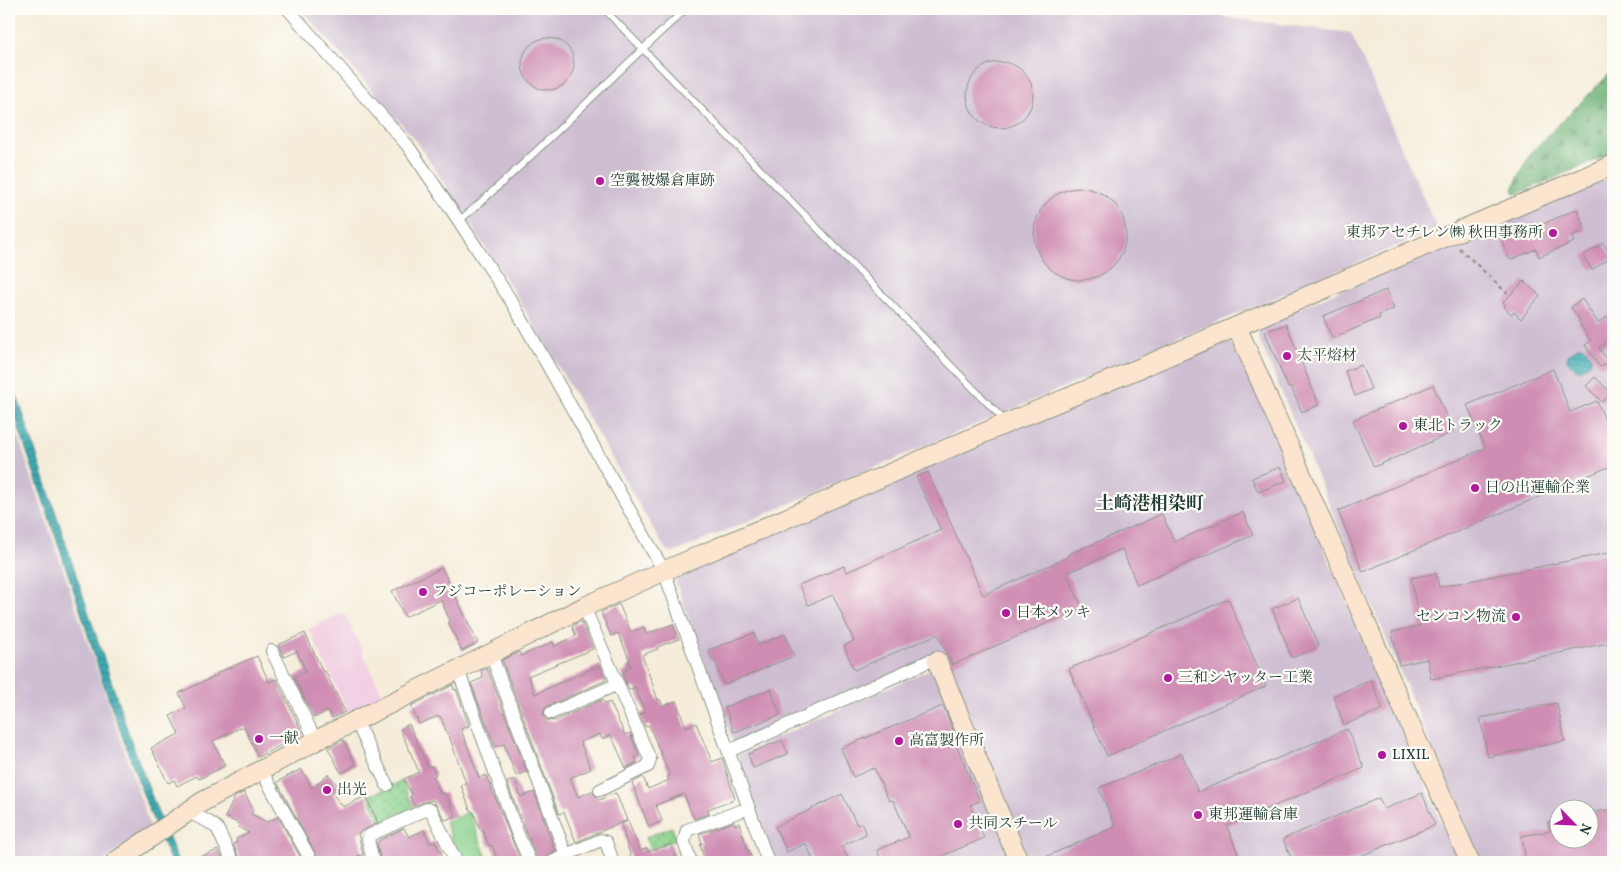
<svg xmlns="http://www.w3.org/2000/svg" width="1622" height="871" viewBox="0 0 1622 871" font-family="Vollkorn,'Noto Serif JP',serif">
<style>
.built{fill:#f1d0e3}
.industrial{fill:#cebed1;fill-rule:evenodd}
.green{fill:#88d08b;stroke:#548660}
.forest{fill:url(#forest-firs);stroke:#467856}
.park{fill:url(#park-dots);stroke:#548660}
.water{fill:url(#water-rules);stroke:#2c7474}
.building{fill:#cf8db3}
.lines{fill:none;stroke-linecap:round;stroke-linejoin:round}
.lane-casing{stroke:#8a9587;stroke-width:8}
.street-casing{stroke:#8a9587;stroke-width:14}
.secondary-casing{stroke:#8a9587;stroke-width:21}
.path{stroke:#8a9587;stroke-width:2.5;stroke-dasharray:4 4;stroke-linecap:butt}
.lane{stroke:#fff;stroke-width:6}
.street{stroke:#fff;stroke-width:12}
.secondary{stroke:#fce5cf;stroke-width:19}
.poi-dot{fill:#b5179e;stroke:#fdfcf7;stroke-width:2}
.labels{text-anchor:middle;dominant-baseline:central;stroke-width:4.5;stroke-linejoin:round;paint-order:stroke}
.poi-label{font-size:15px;fill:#1f3d34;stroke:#fdfcf7;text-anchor:start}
.quarter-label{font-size:18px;font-weight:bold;fill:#1f3d34;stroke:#fdfcf7}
</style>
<defs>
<pattern id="forest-firs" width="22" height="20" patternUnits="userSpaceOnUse" patternTransform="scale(1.25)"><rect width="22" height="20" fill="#6eb277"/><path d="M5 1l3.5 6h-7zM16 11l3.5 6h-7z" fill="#5a9262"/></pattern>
<pattern id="park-dots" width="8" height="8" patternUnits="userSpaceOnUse" patternTransform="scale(1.25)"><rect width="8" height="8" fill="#88d08b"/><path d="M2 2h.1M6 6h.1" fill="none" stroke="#6faa72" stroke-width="1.8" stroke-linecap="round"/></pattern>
<pattern id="water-rules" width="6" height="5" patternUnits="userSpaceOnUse" patternTransform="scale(1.25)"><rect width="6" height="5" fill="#39abb3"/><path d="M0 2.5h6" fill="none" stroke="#2f8c92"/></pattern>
</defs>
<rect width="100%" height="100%" fill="#fdfcf7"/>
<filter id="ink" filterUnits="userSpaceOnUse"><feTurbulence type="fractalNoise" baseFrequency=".02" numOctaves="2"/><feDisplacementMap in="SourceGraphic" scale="10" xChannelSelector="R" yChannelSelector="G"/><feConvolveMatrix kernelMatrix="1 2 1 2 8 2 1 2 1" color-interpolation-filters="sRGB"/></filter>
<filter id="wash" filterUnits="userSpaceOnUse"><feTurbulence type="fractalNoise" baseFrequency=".0096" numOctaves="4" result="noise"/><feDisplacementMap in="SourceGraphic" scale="20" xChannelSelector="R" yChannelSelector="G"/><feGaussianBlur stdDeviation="1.12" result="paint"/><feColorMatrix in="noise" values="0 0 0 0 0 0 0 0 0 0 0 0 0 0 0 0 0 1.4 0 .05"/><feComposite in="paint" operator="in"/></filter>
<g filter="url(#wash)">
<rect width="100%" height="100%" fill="#f5edda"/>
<path class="built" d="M344 612 384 698 349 715 309 629Z"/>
<path class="industrial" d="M301 9H1200L1230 18 1351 33 1437 229 673 553 665 549 521 303 418 143Z
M1607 178 1613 180V862H1481L1258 337 1260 327 1266 322ZM1560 808H1590V838H1560Z
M1224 341 1237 346 1458 862H1028L951 669 941 658 734 745 676 582 677 575 682 569Z
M9 410 150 827 102 862H9Z
M928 670 938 674 1014 862H775L738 755Z"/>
<path class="green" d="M469 812 487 858 475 862H461L445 822Z"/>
<path class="forest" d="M1613 70V153L1516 194 1513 190 1516 182 1531 152Z"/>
<path class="park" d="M402 781 414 809 381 823 369 796Z
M672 827 676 840 650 849 646 837Z"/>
<path class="water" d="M1579 346 1584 347 1592 358 1590 363 1580 370 1575 369 1567 360 1568 355Z
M9 371 130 738 158 813 169 837 178 862H171L148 808 103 683 78 603 9 399Z"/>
<g id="blocks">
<path class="building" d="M522 64a26 26 0 1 1 52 0a26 26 0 1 1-52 0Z
M967 95a33 33 0 1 1 66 0a33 33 0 1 1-66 0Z
M1034 234a46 46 0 1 1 92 0a46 46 0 1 1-92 0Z
M1577 209 1585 230 1571 236 1574 242 1539 257 1536 249 1510 260 1502 242Z
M1603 243 1612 257 1592 270 1583 256Z
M1524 281 1540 296 1521 319 1514 312 1511 314 1504 307 1506 305 1503 302Z
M1386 290 1394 309 1379 315 1380 318 1332 338 1323 316Z
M1582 299 1598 323 1613 313V338L1599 348 1609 362 1600 367 1585 345 1591 341 1578 321 1580 320 1571 307Z
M1286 324 1319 405 1302 412 1291 387 1288 388 1265 332Z
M1361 365 1371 389 1355 396 1345 371Z
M1553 369 1570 412 1597 401 1613 440V465L1363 572 1338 511 1485 448 1467 405Z
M1595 377 1611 393 1602 402 1586 386Z
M1433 385 1453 432 1374 467 1353 420Z
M1280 467 1286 481 1258 492 1252 478Z
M928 472 983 595 1068 557 1067 555 1162 514 1174 542 1243 512 1253 535 1137 585 1122 549 1067 573 1082 608 952 665 938 634 854 670 844 646 854 641 833 595 808 605 799 585 844 566 847 572 941 530 916 477Z
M1613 552V642L1431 679 1427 659 1399 665 1392 632 1420 626 1411 578 1436 573 1439 587Z
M442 568 478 643 462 651 448 622 450 621 441 600 405 617 392 591Z
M1298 598 1319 647 1292 658 1272 609Z
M1228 599 1266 686 1107 756 1069 669Z
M619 604 631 632 644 627 646 634 673 624 679 639 657 647 658 649 642 655 658 700 660 699 663 706 676 701 686 727 696 723 712 762 722 758 735 799 708 809 709 814 694 819 684 794 656 805 662 821 649 827 632 783 643 777 648 789 669 780 667 777 670 776 649 725 645 727 640 714 645 712 635 687 629 690 622 673 627 671 626 668 631 666 628 661H630L618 633 611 636 601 612Z
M581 621 593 649 528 676 535 694 600 665 606 680 548 706 544 709 543 716 547 720 554 721 602 700 605 704 610 702 625 735 630 733 639 756 635 757 637 762 626 768 611 735 602 739 600 734 580 742 591 769 570 778 578 797 592 791 599 800 616 793 627 820 576 842 564 812 559 814 502 660 519 652 521 656 553 642 554 646 576 636 572 626Z
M305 633 323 672 325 671 345 712 332 718 328 711 314 718 294 677 306 671 297 651 284 657 278 645Z
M754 633 758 645 785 634 794 656 724 685 714 659 712 660 708 650Z
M257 656 269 682 276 679 303 734 258 757 244 726 213 741 225 766 199 779 197 776 177 786 174 780 168 783 151 748 179 734 170 716 186 708 179 693 218 675 217 673Z
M487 668 527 772 516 776 504 744 495 747 471 683 483 678 481 671Z
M1371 680 1383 709 1344 725 1333 696Z
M453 685 454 690 456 689 469 726 461 729 479 778 486 775 521 862H498L492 845 489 846 482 829 480 830 474 813H473L471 810H470L461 785 466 783 448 733 447 734 441 717H439L438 716 419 724 411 706Z
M771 689 780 715 734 732 725 707Z
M1557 703 1565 741 1488 757 1480 718Z
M943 706 955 734 952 735 980 801 970 805 984 838 928 862H882L877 850 909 837 893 800 889 801 874 768 853 777 841 748Z
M409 724 428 767 432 766 436 775 433 776 441 794 445 793 456 816 445 820 433 800 424 802 414 806 410 796 412 795 404 779 419 772 400 729Z
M1347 729 1364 768 1227 826 1240 859 1233 862H1033L1115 827 1099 788 1182 754 1198 792Z
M343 740 356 765 341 773 328 748Z
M782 740 788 754 753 768 748 754Z
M301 769 312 788 328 774 339 787 332 793 343 807 366 796 378 823 358 833 363 855 357 856 358 862H320L277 782Z
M515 780 521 797 534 792 544 820 555 851 548 855 544 860V858L538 861 524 827 507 782Z
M244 792 253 809 251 814 267 822 278 817 303 862H241L233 844 237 842 236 839 249 833 238 827 239 824 225 817 235 797Z
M1422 793 1435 825 1346 862H1293L1283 839 1379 798 1384 809Z
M842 794 857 825 861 823 866 834 842 846 848 859 841 862H814L806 843 787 852 775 827Z
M1613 809V862H1526L1522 836 1550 831 1548 822 1560 820V838H1590V813Z
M628 821 640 851 647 848 648 852 671 844 678 862H625L624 861 631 858 621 824Z
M734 822 735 825 739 823 748 851 749 850 753 862H705L700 845 702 844 699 834Z
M404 828 409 837 424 830 430 843 435 841 442 855 439 857 440 859 433 862H381L377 844 380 840Z
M218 850 224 862H189Z"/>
</g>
</g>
<g filter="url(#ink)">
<use href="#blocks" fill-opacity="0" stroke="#8a9587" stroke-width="1"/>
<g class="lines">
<defs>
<path id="lane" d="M604 9 1006 422
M459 221C538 154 609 78 686 9"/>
<path id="street" d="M288 9 408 146 459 221 513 304 664 571 768 862
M584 607 650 759 648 766 600 790
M272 651 316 741
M491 654 566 855 552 862
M458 670 516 830 530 862
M551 713 618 684
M356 721 387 785
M729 751 929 661H937
M261 770 312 862
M188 812 207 821 217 828 233 862
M566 855 601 840 606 842 613 862
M373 862 368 839 370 835 427 809 431 810 455 859 453 862
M691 862 684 842 687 830 749 808"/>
<path id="secondary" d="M1237 327 1470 862
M937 661 1019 862
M115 862 202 802 321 738 584 607 664 571 1007 423 1140 368 1613 165"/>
</defs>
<use href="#lane" class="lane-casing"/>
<use href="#street" class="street-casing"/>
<use href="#secondary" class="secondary-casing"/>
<path class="path" d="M1459 248 1507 293"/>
<use href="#lane" class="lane"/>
<use href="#street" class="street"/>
<use href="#secondary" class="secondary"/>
</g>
</g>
<g class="poi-dot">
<circle cx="600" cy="181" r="5"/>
<circle cx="1553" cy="233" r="5"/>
<circle cx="1287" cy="356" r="5"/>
<circle cx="1403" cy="426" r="5"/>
<circle cx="1475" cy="488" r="5"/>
<circle cx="423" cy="592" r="5"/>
<circle cx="1006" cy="613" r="5"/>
<circle cx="1516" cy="617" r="5"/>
<circle cx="1168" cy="678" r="5"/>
<circle cx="259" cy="739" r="5"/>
<circle cx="899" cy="741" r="5"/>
<circle cx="1382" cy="755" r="5"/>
<circle cx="327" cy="790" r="5"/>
<circle cx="1198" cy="815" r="5"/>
<circle cx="958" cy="824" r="5"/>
</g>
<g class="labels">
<g class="poi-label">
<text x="610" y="181">空襲被爆倉庫跡</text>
<text x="1543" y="233" text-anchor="end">東邦アセチレン㈱ 秋田事務所</text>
<text x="1297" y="356">太平熔材</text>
<text x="1413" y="426">東北トラック</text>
<text x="1485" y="488">日の出運輸企業</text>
<text x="433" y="592">フジコーポレーション</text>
<text x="1016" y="613">日本メッキ</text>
<text x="1506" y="617" text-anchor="end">センコン物流</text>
<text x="1178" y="678">三和シヤッター工業</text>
<text x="269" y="739">一献</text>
<text x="909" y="741">高富製作所</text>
<text x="1392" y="755">LIXIL</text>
<text x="337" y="790">出光</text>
<text x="1208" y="815">東邦運輸倉庫</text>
<text x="968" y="824">共同スチール</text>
</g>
<g class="quarter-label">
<text x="1150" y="504">土崎港相染町</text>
</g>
</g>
<rect width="1622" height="871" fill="none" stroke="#fdfcf7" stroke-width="30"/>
<g transform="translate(1574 824) rotate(114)"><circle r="24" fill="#fdfcf7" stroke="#a4b0a9"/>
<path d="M0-4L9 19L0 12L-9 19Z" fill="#b5179e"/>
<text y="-8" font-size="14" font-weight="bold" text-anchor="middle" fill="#1f3d34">N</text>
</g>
</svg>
